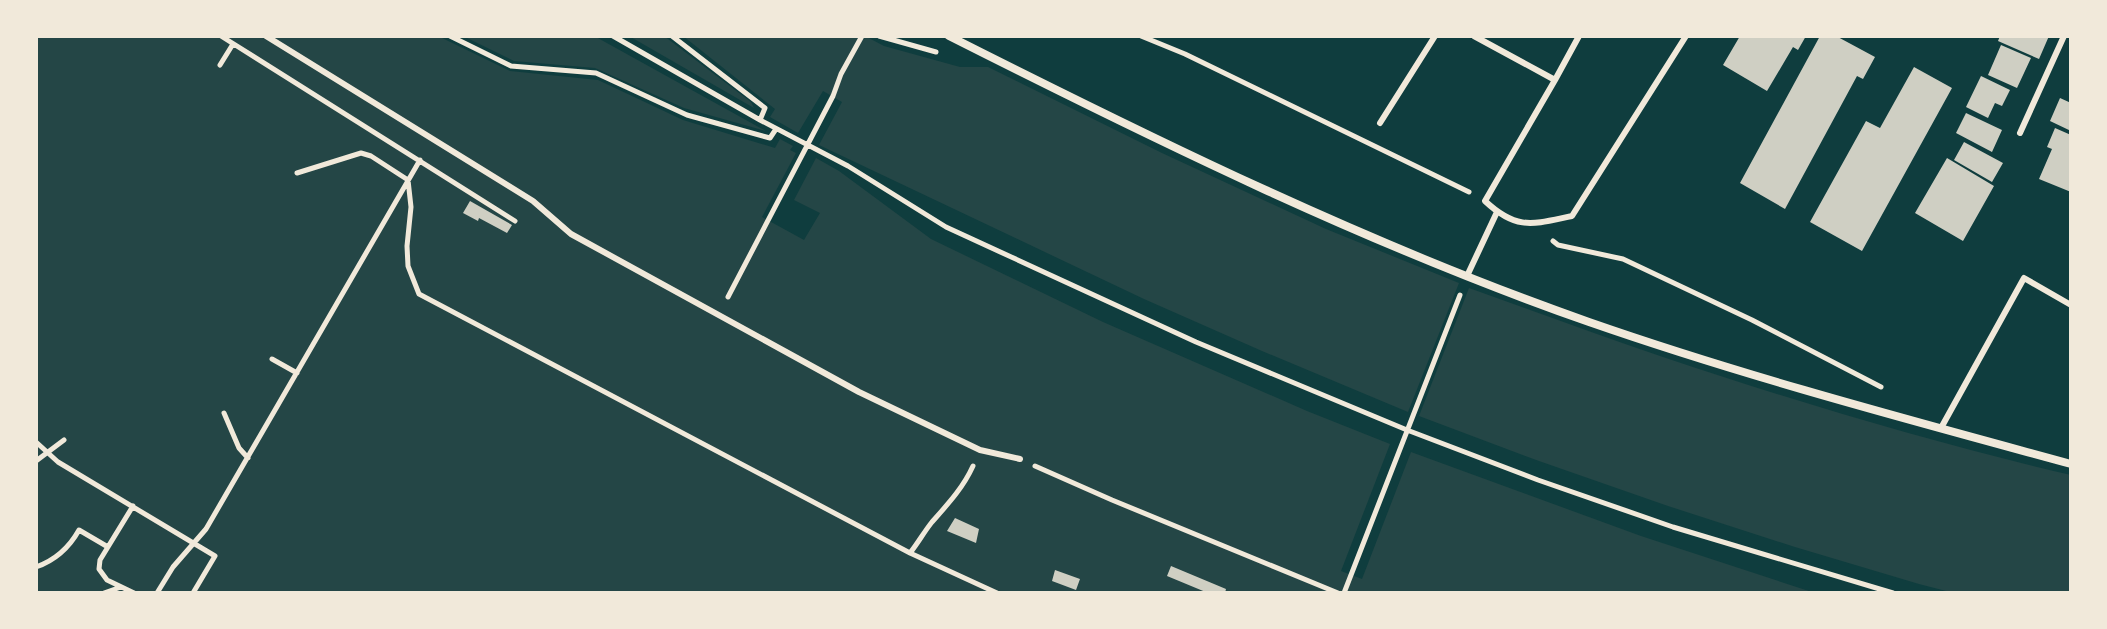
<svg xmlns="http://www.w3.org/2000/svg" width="2107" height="629" viewBox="0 0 2107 629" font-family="Cabin,sans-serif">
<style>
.green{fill:#244646}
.building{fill:#cfcfc3}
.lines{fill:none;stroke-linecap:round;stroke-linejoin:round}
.path{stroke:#f1e9da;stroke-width:5}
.service{stroke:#f1e9da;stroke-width:6}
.minor{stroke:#f1e9da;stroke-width:8}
</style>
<rect width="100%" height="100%" fill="#0f3d3e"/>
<path class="green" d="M36 36H438L510 71 598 80 683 120 775 148 780 139 793 146 790 150 796 153 762 217 804 240 820 213 794 200 816 158 839 171 931 239 1103 322 1307 411 1390 444 1341 571 1362 579 1411 452 1641 536 1815 593H36Z
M463 36 596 37 766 131 684 108 595 68 514 61Z
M629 36H664L751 102 754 108Z
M683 36H865L884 46 960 67H988L1162 153 1326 229 1459 283 1408 412 1262 351 1144 299 819 145 842 102 823 91 798 133 770 117 775 109Z
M1469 288C1534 311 1598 335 1663 357 1797 402 1934 443 2071 475V593H1954L1919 584 1795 547 1668 506 1539 461 1419 416Z"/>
<path class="building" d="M1740 36H1806L1798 50 1793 47 1767 91 1723 65Z
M1820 36H1836L1875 57 1863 79 1857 76 1785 209 1740 183Z
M2000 36H2049L2039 59 1998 41Z
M2001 45 2031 58 2017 88 1988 75Z
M1914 67 1952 88 1862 251 1810 222 1866 121 1880 128Z
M1981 76 2010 90 2002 106 1995 103 1988 118 1966 107Z
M2060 98 2071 103V131L2050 121Z
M1966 113 2002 130 1992 152 1956 133Z
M2055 128 2071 135V192L2039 179 2052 149 2047 147Z
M1964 142 2003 163 1992 182 1954 160Z
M1947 158 1994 186 1963 241 1915 213Z
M470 201 512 225 507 233 479 218 478 221 463 213Z
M955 518 979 529 976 543 947 531Z
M1171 566 1226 589 1225 593H1208L1167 576Z
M1055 570 1080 579 1076 590 1052 581Z"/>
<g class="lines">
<path class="path" d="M221 36 515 221
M450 36 511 66 596 73 687 115 770 138 776 129
M613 36 760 120 848 166 946 227 1196 342 1407 430 1538 480 1673 527 1893 593
M672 36 765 108 760 120
M879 36 936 52
M1141 36 1185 54 1469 192
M220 65 233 44
M297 173 361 153 371 156 408 180 411 207 407 246 408 266 419 294 910 553 997 593
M1553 241 1558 245 1623 259 1752 320 1881 387
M728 297 833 96 841 74 862 36
M272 359 297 373
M224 413 239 448 248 458
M36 442 58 462 215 556 193 593
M36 461 64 440
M1035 466 1112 500 1338 593
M133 506 100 560 99 569 107 580 134 593
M910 553C918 543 924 532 932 522 948 504 963 488 973 466
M36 567C56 560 69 548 79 530L108 547
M104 593 121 587
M157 593 173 567 206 529 420 160
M1344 593 1460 295"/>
<path class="service" d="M266 36 533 201 571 234 859 392 980 450 1020 459
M1474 36 1555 80 1579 36
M1555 80 1485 201C1517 231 1533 224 1572 216L1686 36
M1380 123 1435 36
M2020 133 2064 36
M1467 276 1497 212
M1941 428 2024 278 2071 305"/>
<path class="minor" d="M949 36C1157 141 1369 245 1589 322 1747 377 1910 420 2071 464"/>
</g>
<rect width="2107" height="629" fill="none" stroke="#f1e9da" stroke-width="76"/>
</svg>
